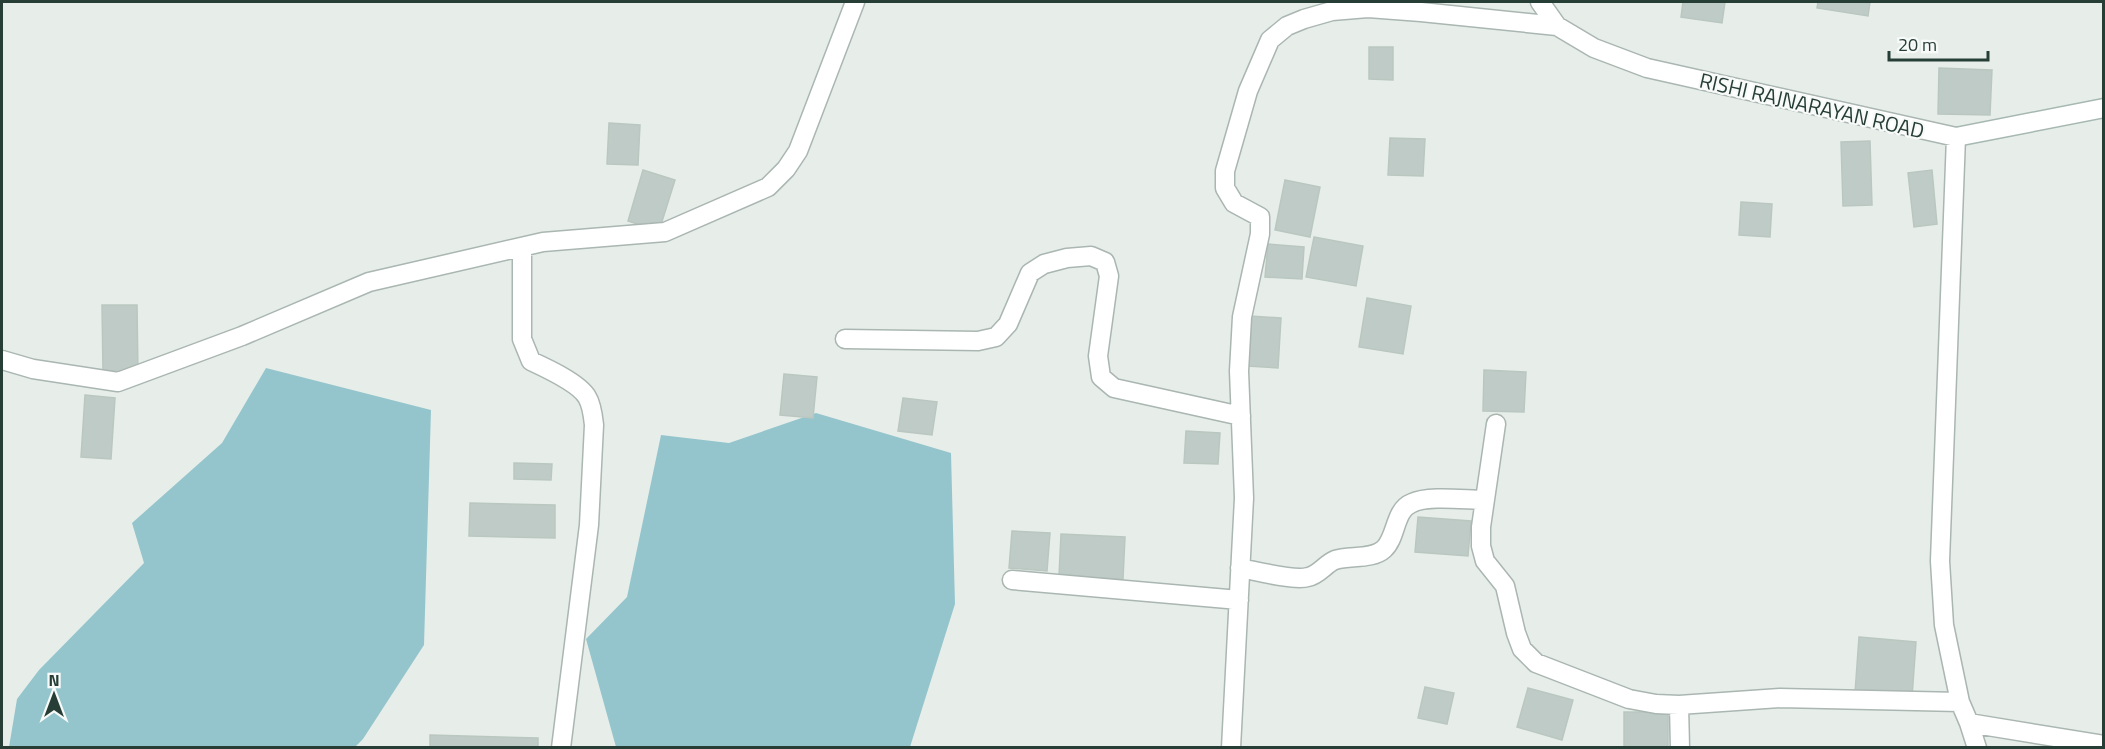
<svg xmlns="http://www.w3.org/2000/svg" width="2105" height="749" viewBox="0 0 2105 749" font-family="'Titillium Web',sans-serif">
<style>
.water{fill:#95c5cc}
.building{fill:#bfcbc6;stroke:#bac7c1;stroke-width:1.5}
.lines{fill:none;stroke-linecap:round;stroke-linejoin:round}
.minor-casing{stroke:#aab6b1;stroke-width:21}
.secondary-casing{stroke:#a6b8b1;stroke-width:21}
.minor{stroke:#fff;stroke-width:18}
.secondary{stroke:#fff;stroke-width:18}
.labels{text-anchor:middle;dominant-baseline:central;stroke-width:4.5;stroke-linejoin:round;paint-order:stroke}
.street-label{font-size:21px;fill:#273e37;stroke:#f7faf9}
</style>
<rect width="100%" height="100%" fill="#e7eeea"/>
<path class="water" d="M266 368 431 410 424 645 363 739 354 748 9 747 17 699 39 670 144 563 132 523 222 443Z
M816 413 951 453 955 604 910 747H616L586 639 627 597 661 435 729 443Z"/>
<path class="building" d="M1683 2H1725L1722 23 1681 17Z
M1818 2H1870L1868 16 1817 8Z
M1369 47H1393V80L1369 79Z
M1939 68 1992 70 1990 115 1938 114Z
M609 123 640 125 638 165 607 164Z
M1390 138 1425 139 1423 176 1388 175Z
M1870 141 1872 205 1843 206 1841 142Z
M643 170 675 180 659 231 628 221Z
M1932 170 1937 224 1914 227 1908 173Z
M1285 180 1320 187 1310 237 1275 230Z
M1741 202 1772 204 1770 237 1739 235Z
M1314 237 1363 246 1356 286 1306 277Z
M1268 244 1304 247 1302 279 1265 277Z
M1367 298 1411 306 1403 354 1359 347Z
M102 305H137L138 373H103Z
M1250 316 1281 318 1278 368 1247 366Z
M1484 370 1526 372 1524 412 1483 411Z
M784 374 817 377 813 418 780 415Z
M85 395 115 398 111 459 81 457Z
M903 398 937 402 932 435 898 431Z
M1186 431 1220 433 1218 464 1184 463Z
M514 463 552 464 551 480 514 479Z
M470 503 555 505V538L469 536Z
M1418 517 1471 521 1468 556 1415 552Z
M1012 531 1050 533 1047 571 1009 568Z
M1061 534 1125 537 1123 579 1059 576Z
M1859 637 1916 642 1912 697 1855 693Z
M1425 687 1454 693 1447 724 1418 718Z
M1528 688 1573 700 1562 740 1517 727Z
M1624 712H1668V748H1624Z
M430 735 538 738V748H430Z"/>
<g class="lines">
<defs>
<path id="minor" d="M1540 2 1557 26 1594 48 1647 68 1956 137 1940 561 1944 625 1960 702 1969 723 1977 748
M522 247V339L531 361C546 368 579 383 587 397 592 405 593 416 594 425L589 525 561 748
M845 339 978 341 996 337 1008 324 1030 273 1044 264 1067 258 1091 256 1105 262 1109 276 1098 356 1101 377 1114 388 1241 416
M2 360 33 369 118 382 242 336 369 282 543 242 665 232 768 187 786 169 798 151 855 2
M1496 424 1481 527V546L1485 561 1505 586 1516 633 1522 649 1536 663 1629 699 1656 704 1679 705 1780 698 1960 702
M1240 568C1256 571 1294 581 1308 577 1319 575 1325 564 1335 560 1349 555 1372 560 1384 549 1397 537 1394 510 1412 503 1429 495 1465 500 1485 500
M1012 580 1239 600
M1679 705 1680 748
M1969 723 2104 745
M1231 748 1244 498 1239 371 1242 317 1260 234V217L1234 203 1225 188V171L1248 91 1270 40 1287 26 1304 19 1332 11 1368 8 1421 12 1557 26"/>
<path id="secondary" d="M1956 137 2104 108"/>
</defs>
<use href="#minor" class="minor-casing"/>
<use href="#secondary" class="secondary-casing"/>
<use href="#minor" class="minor"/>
<use href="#secondary" class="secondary"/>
</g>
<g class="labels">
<g class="street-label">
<text transform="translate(1812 105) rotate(13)">RISHI RAJNARAYAN ROAD</text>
</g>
</g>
<rect width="2105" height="749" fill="none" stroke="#273e37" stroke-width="6"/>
<g transform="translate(54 695)" stroke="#f7faf9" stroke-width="4.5" paint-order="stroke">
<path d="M0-4.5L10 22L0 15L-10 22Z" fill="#273e37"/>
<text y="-9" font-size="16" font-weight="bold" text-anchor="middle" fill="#273e37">N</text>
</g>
<path d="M1889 51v9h99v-9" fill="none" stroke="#273e37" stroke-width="3"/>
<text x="1898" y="51" font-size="18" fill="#273e37" stroke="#f7faf9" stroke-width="4.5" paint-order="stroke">20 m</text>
</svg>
